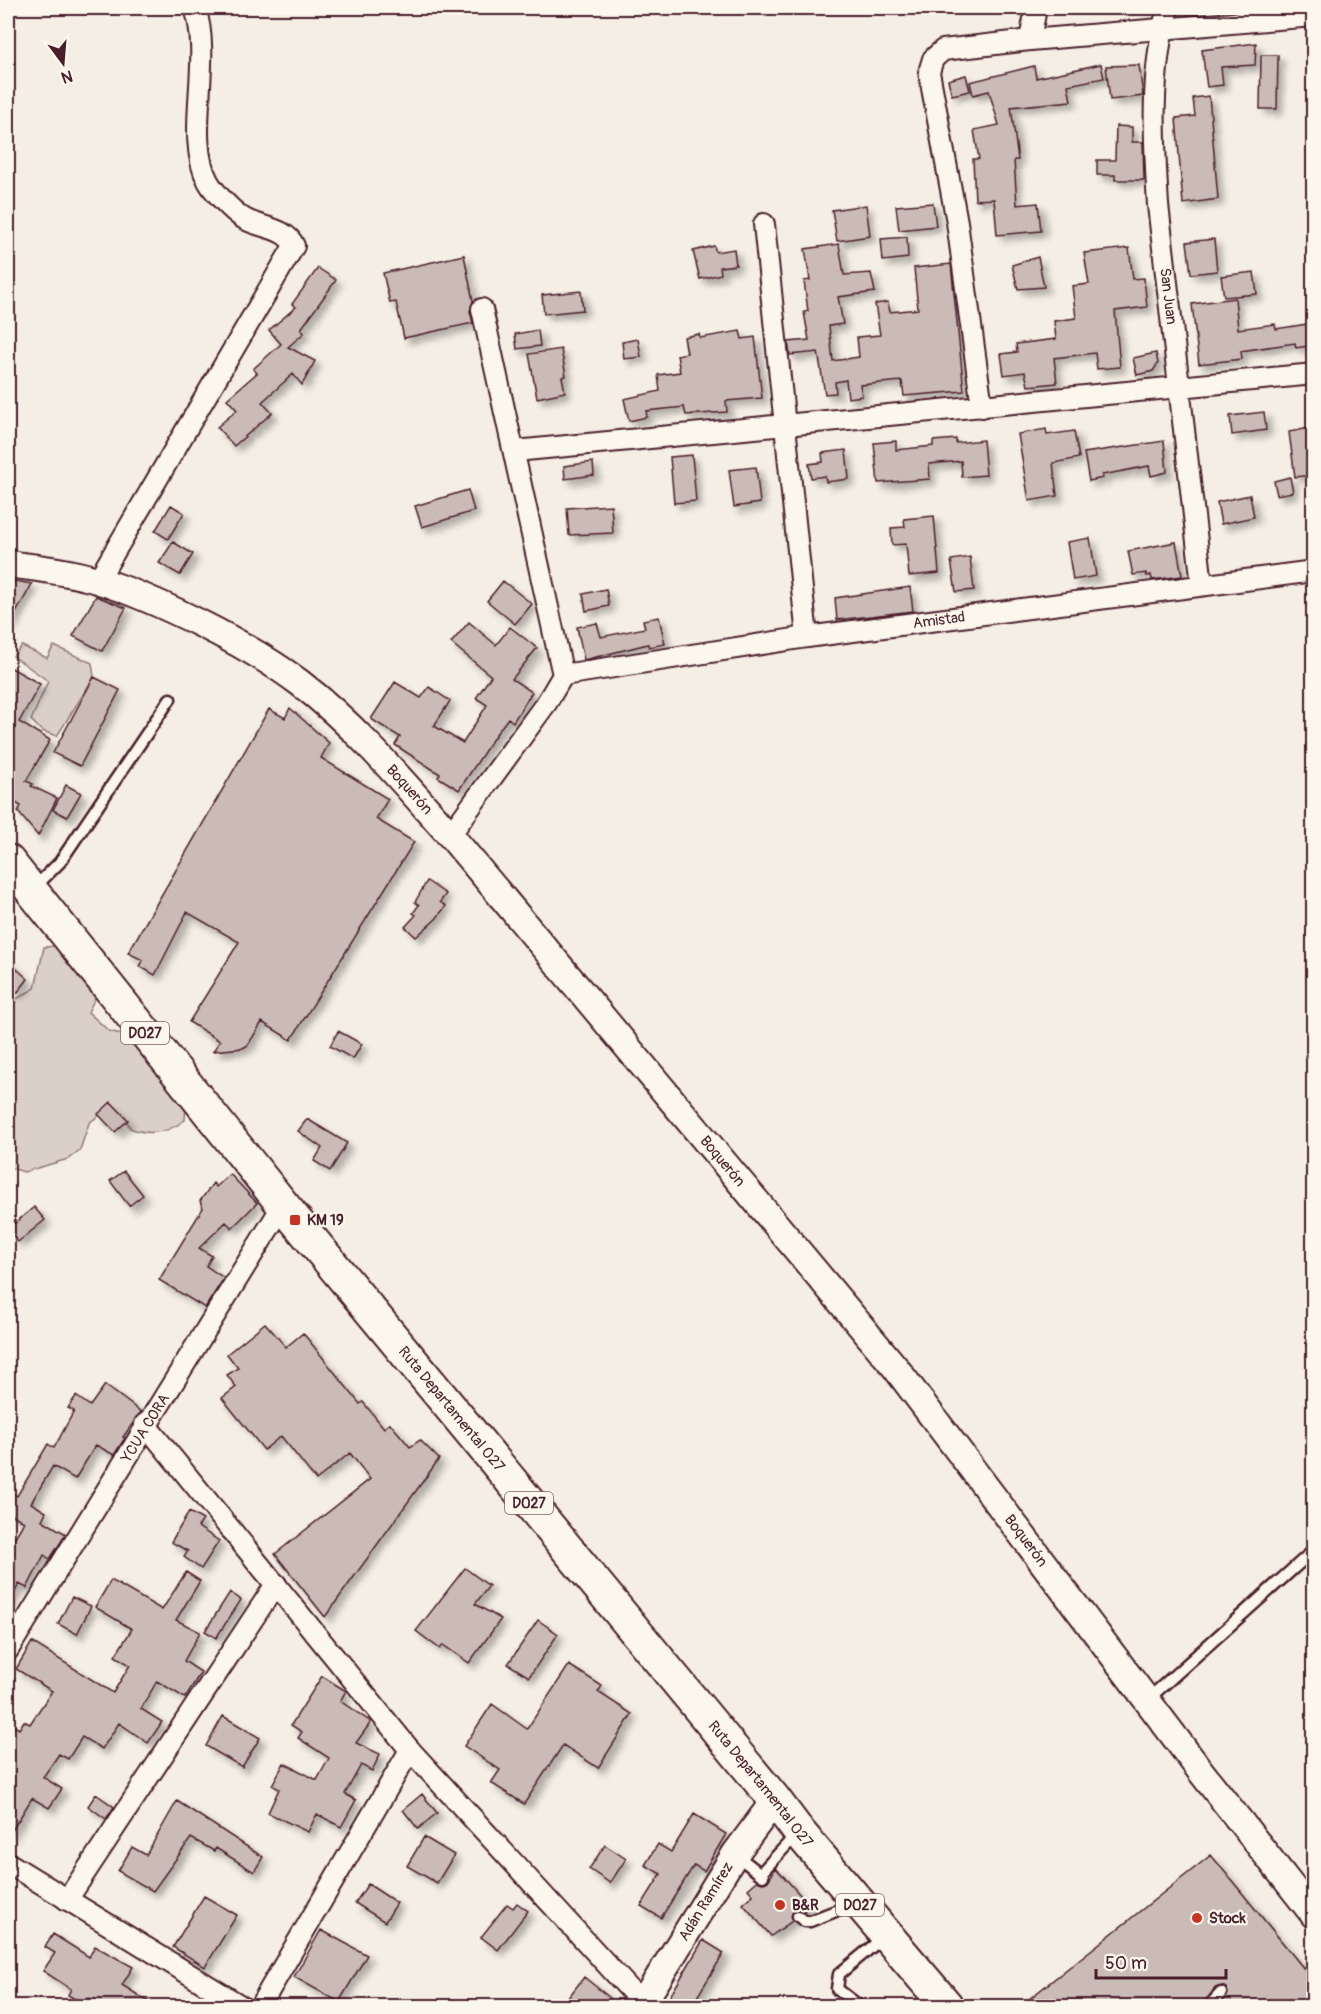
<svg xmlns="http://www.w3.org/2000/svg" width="1321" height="2014" viewBox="0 0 1321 2014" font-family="Pangolin,sans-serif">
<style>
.green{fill:#dbd0c9;stroke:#92787a;stroke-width:1.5}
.building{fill:#cabbb6;stroke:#4a1f2b;stroke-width:1.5;filter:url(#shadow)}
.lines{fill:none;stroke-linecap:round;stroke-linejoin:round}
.service-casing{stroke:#4a1f2b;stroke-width:15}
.minor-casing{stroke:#4a1f2b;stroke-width:24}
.tertiary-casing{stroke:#4a1f2b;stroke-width:30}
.primary-casing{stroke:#4a1f2b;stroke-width:36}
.service{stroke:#fbf7ec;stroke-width:10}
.minor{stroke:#fbf7ec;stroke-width:20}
.tertiary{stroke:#fbf7ec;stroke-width:26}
.primary{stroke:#fbf7ec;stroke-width:32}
.poi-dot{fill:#c8321e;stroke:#fbf7ec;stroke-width:2}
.labels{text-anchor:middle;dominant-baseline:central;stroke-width:4.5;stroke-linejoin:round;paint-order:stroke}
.shield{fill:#fbf7ec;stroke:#7f6065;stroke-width:1.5}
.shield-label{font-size:14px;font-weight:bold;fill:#4a1f2b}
.street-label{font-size:15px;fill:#4a1f2b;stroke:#fbf7ec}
.poi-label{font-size:15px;font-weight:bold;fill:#4a1f2b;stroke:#fbf7ec;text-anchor:start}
</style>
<defs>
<filter id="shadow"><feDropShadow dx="5.5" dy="5.5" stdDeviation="3" flood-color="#0004"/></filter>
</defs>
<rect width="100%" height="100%" fill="#f4eee4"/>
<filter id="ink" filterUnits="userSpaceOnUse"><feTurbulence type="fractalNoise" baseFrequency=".0167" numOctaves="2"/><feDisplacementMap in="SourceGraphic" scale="12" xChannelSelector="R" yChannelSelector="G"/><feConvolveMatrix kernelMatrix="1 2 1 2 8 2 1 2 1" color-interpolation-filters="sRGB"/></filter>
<g filter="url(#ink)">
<path class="green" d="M22 646 47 658 54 646 92 663 94 677 57 736 42 731 31 720 48 681 13 656Z
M57 946 89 970 95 998 88 1012 109 1031 136 1038 186 1106 185 1120C168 1133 149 1136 130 1128L124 1115 112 1106 89 1123 80 1150 68 1159 24 1172 8 1167V1004L35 988 44 947Z"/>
<path class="building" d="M1256 43 1255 65 1221 67 1223 85 1207 87 1202 50Z
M1261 55H1278L1277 109H1260Z
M1101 64 1104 78 1068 85 1071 101 1011 107 1018 160H1014L1017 205 1038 203 1041 231 997 235 994 199 975 200 973 159H979L974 130 999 125 989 91 973 95 970 82 1034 66 1036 78Z
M1139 65 1143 96 1110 100 1106 66Z
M966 75 970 91 952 95 948 80Z
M1209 96 1218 199 1183 204 1176 118 1195 116 1193 98Z
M1116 126 1132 127V142H1143L1144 180H1115V175H1097V160H1115Z
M933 203 936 226 899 230 896 206Z
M866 205 870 236 837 241 832 210Z
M907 237 908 258 883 261 881 239Z
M1214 239 1217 271 1191 274 1187 242Z
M839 244 844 275 871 273 875 292 838 297 843 324 829 326 833 361 859 357 857 337 880 335 875 304 888 302 890 312 918 309 914 268 951 264 964 391 904 396 902 381 860 385 862 396 848 398 846 380 835 382 836 393 825 394 818 352 790 355 788 342 809 340 804 312 808 311 804 281 810 280 805 249Z
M714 246 716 252 734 249 736 265 720 267 721 274 700 279 693 251Z
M1129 248 1133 279 1144 278 1147 307 1115 311 1120 367 1097 369 1095 353 1054 358 1057 383 1028 386 1025 372 1004 375 1001 354 1017 352 1016 344 1056 339 1054 321 1076 318 1072 286 1089 284 1084 253Z
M464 255 473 301 470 311 473 323 404 338 396 302 390 303 383 273Z
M1038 257 1044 287 1018 289 1012 265Z
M318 268 336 280 301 329 304 333 288 347 315 361 302 385 293 374 262 402 272 413 234 446 217 427 237 410 227 399 257 373 253 369 281 344 269 330 296 307 292 304Z
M1254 272 1257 294 1224 297 1221 276Z
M581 291 583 310 544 314 542 295Z
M1235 298 1238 329 1275 324 1276 329 1314 323V345L1296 348 1295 343 1241 351 1242 359 1199 364 1192 304Z
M538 330 540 346 517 349 515 334Z
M740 331 742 339 755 337 762 398 726 401 727 412 686 415 684 407 646 411 647 417 629 421 624 399 660 391 658 375 680 372 677 355 687 353 684 337 699 334 700 338Z
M638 339 641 357 624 359 622 342Z
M561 349 566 376 562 377 565 392 537 398 529 354Z
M1156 353 1158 363 1153 371 1137 375 1133 358Z
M1264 412 1266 430 1232 435 1230 416Z
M1314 427V475L1295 477 1289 432Z
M1046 429 1047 435 1074 431 1079 458 1053 463 1057 496 1029 501 1018 434Z
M956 439V443L983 440 986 475 962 477 961 461 929 464 930 479 878 483 874 443 896 441V450L933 446V441Z
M1164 441 1167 472 1151 476 1149 466 1102 475 1103 478 1089 481 1084 453Z
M846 450 849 479 826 482 825 476 811 478 809 464 823 462 822 453Z
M692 455 696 501 674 503 670 457Z
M593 462 594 475 565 479 564 466Z
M756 467 760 503 734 507 729 470Z
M1290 477 1293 492 1277 495 1274 481Z
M468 490 474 511 422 527 415 506Z
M1250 495 1254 517 1221 524 1217 502Z
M171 505 184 513 168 539 155 531Z
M611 505 613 533 569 535 567 508Z
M934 516 939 573 909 576 906 544 892 545 891 528 905 527 904 519Z
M1090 538 1096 576 1073 580 1067 542Z
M173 542 193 554 180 575 159 563Z
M1176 542 1182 576 1152 580 1151 575 1147 576 1146 573 1133 575 1128 551Z
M970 557 974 590 956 592 951 560Z
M15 581 32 584 8 627V595Z
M503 581 532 604 515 624 487 601Z
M910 587 913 611 837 620 835 598Z
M606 589 609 606 586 611 583 594Z
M96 596 126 608 102 651 73 636Z
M659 617 665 644 649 647 648 644 584 660 577 627 597 623 601 637 645 628 643 620Z
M469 622 496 645 510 627 537 648 512 679 532 692 513 722 508 718 496 734 459 790 438 777 440 774 395 745 400 737 371 719 395 682 421 698 429 687 450 701 434 726 463 743 487 705 476 698 491 676 451 643Z
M8 666 40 684 19 722 50 740 26 781 33 784 31 786 57 798 38 836 18 812 21 806 8 798Z
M94 677 120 690 80 766 53 753Z
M290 708 329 743 321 758 388 799 376 819 414 842 291 1040 262 1022 248 1045 243 1048 213 1051 220 1041 189 1022 239 942 187 912 155 975 139 966 143 960 128 953 269 709 285 718Z
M66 785 81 793 67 817 53 810Z
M427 881 446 894 440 902 446 906 436 919 416 937 405 927 416 915 413 913 419 905 415 902Z
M8 961 28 979 17 993 8 984Z
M338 1031 362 1044 353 1059 330 1046Z
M111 1102 128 1120 115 1132 98 1114Z
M307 1119 347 1143 330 1171 314 1161 322 1148 298 1131Z
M124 1171 143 1195 129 1206 110 1181Z
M230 1174 257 1203 232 1228 226 1222 199 1248 212 1256 206 1266 224 1278 205 1308 159 1280 203 1208 200 1201 213 1183 216 1187Z
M34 1207 45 1220 18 1242 8 1229Z
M265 1323 286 1347 303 1333 360 1404 363 1402 384 1428 390 1423 410 1447 420 1440 439 1459 325 1617 275 1554 370 1479 350 1453 316 1480 281 1436 264 1450 222 1398 236 1387 227 1375 238 1368 227 1354Z
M105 1385 141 1412 123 1437 125 1438 114 1455 96 1445 75 1479 53 1466 31 1503 46 1512 42 1520 66 1534 50 1559 44 1555 27 1588 19 1584 8 1606V1549L24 1522 8 1512V1490L17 1496 48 1444 54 1448 74 1411 68 1408 76 1396 90 1406Z
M189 1512 203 1520 198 1527 219 1541 201 1569 184 1557 188 1551 171 1542Z
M465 1568 489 1586 475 1604 501 1619 469 1663 443 1645 440 1649 416 1631Z
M186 1572 200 1581 176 1620 200 1632 184 1661 201 1672 185 1698 157 1681 141 1709 162 1722 148 1743 119 1723 102 1749 82 1737 68 1759 59 1754 43 1777 62 1789 49 1808 32 1798 8 1837V1722L19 1729 24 1721 30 1724 52 1691 16 1669 32 1642 113 1693 130 1665 115 1656 132 1629 95 1607 111 1580 162 1610Z
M230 1592 241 1600 216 1638 205 1631Z
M72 1597 91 1606 77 1634 58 1624Z
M538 1620 558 1634 529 1677 508 1664Z
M569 1665 602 1686 598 1692 632 1714 598 1768 563 1745 524 1804 491 1783 500 1770 464 1746 492 1704 527 1729Z
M322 1676 346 1691 340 1701 371 1722 356 1743 380 1754 372 1771 361 1765 345 1794 356 1800 341 1827 317 1814 308 1832 268 1813 279 1789 272 1785 284 1763 317 1780 329 1758 298 1738 302 1732 291 1725Z
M223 1716 260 1738 242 1767 206 1746Z
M96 1794 114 1807 106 1819 88 1806Z
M422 1794 437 1813 418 1829 403 1810Z
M177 1801 263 1857 254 1872 216 1848 214 1851 191 1838 153 1891 118 1871 132 1847 146 1855Z
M694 1814 726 1834 704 1871 694 1865 661 1918 641 1906 661 1874 645 1865 658 1844 671 1852Z
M424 1837 454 1855 437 1883 407 1866Z
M605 1845 626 1859 610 1883 589 1869Z
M1211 1855 1314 1981V2007H1219L1228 1994 1226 1988 1222 1986 1215 1988 1202 2007H1019Z
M776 1868 810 1906 804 1911 799 1909 793 1911 792 1921 771 1936 743 1904 753 1895 748 1889 757 1881 763 1883 768 1881Z
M368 1884 397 1903 385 1922 355 1903Z
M204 1896 237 1915 205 1967 173 1947Z
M517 1903 528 1911 498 1950 481 1937 507 1904 513 1908Z
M321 1930 367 1955 339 2002 294 1977Z
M53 1934 89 1957 95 1946 133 1967 122 1985 157 2007H104L89 1998 85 2005 68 1995 71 1989 43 1971 55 1953 45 1947Z
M703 1940 724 1953 691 2007H684L669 1998Z
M584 1977 621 2007H561Z"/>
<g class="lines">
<defs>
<path id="service" d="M33 889 60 862 170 699
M1147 1700 1314 1550
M735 1854 763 1876
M760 1874 796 1835
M798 1916 804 1921H810L856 1903
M859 2006 837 1989 839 1974 885 1936
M1209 2006 1221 1993"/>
<g id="minor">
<path id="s1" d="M1168 8C1150 70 1154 141 1158 205L1202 585"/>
<path d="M1030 40 1036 8"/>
<path d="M764 224 807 637"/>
<path d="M982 407 957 222 929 72 933 59 943 50 1030 40 1314 16"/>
<path d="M515 451 1314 374"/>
<path d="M98 580 294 246C287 227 258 228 243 218 232 211 214 192 208 181 184 137 213 61 195 8"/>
<path id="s2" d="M563 675 807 637 1314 571"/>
<path d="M450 835 547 702 563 675 482 309"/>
<path d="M145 1424 410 1750 645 2006"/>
<path id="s3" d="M8 1650 283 1205"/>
<path d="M8 1863 241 2006"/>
<path d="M67 1900 276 1584"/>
<path d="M260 2006 410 1750"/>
</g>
<g id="tertiary">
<path id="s4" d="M8 564C37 568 69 571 97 580 157 599 250 645 300 683 356 726 403 782 450 835L895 1367 1202 1773 1314 1915"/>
<path id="s5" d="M641 2006 735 1854 775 1800"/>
</g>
<g id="primary">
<path id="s6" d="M8 861 283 1205 775 1800 799 1832 947 2006"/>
</g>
</defs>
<use href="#service" class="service-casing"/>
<use href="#minor" class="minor-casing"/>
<use href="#tertiary" class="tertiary-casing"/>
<use href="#primary" class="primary-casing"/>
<use href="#service" class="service"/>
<use href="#minor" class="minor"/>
<use href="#tertiary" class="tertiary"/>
<use href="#primary" class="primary"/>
</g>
</g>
<g class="poi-dot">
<rect x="289" y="1214" width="12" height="12" rx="3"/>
<circle cx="780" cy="1905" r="6"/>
<circle cx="1197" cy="1918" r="6"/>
</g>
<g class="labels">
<g class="shield">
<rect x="121" y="1022" width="48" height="22" rx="4.5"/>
<rect x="505" y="1492" width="48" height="22" rx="4.5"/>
<rect x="836" y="1894" width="48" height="22" rx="4.5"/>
</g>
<g class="shield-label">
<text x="145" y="1033">D027</text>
<text x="529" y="1503">D027</text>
<text x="860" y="1905">D027</text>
</g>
<g class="street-label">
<text stroke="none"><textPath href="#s1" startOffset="290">San Juan</textPath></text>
<text stroke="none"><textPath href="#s2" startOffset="380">Amistad</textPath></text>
<text stroke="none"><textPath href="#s4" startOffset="472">Boquerón</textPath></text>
<text stroke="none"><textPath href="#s4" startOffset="958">Boquerón</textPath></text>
<text stroke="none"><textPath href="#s6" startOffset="705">Ruta Departamental 027</textPath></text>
<text stroke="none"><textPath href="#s3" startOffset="261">YCUA CORA</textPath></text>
<text stroke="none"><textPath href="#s4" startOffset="1444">Boquerón</textPath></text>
<text stroke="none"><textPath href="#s6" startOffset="1191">Ruta Departamental 027</textPath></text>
<text stroke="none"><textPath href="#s5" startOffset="123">Adán Ramírez</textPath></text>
</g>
<g class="poi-label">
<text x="307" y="1220">KM 19</text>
<text x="792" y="1905">B&amp;R</text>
<text x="1209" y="1918">Stock</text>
</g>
</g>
<rect width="1321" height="2014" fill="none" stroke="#fbf7ec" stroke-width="30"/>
<rect x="15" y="15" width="1291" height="1984" fill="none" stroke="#4a1f2b" stroke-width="2" filter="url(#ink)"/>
<g transform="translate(63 63) rotate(164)" stroke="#fbf7ec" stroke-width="4.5" paint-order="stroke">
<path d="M0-4.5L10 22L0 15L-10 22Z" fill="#4a1f2b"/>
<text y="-9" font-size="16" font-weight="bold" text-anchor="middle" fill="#4a1f2b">N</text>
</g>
<path d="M1096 1969v9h130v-9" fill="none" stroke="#4a1f2b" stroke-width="3"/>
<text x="1105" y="1969" font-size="18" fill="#4a1f2b" stroke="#fbf7ec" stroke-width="4.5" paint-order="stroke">50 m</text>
</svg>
